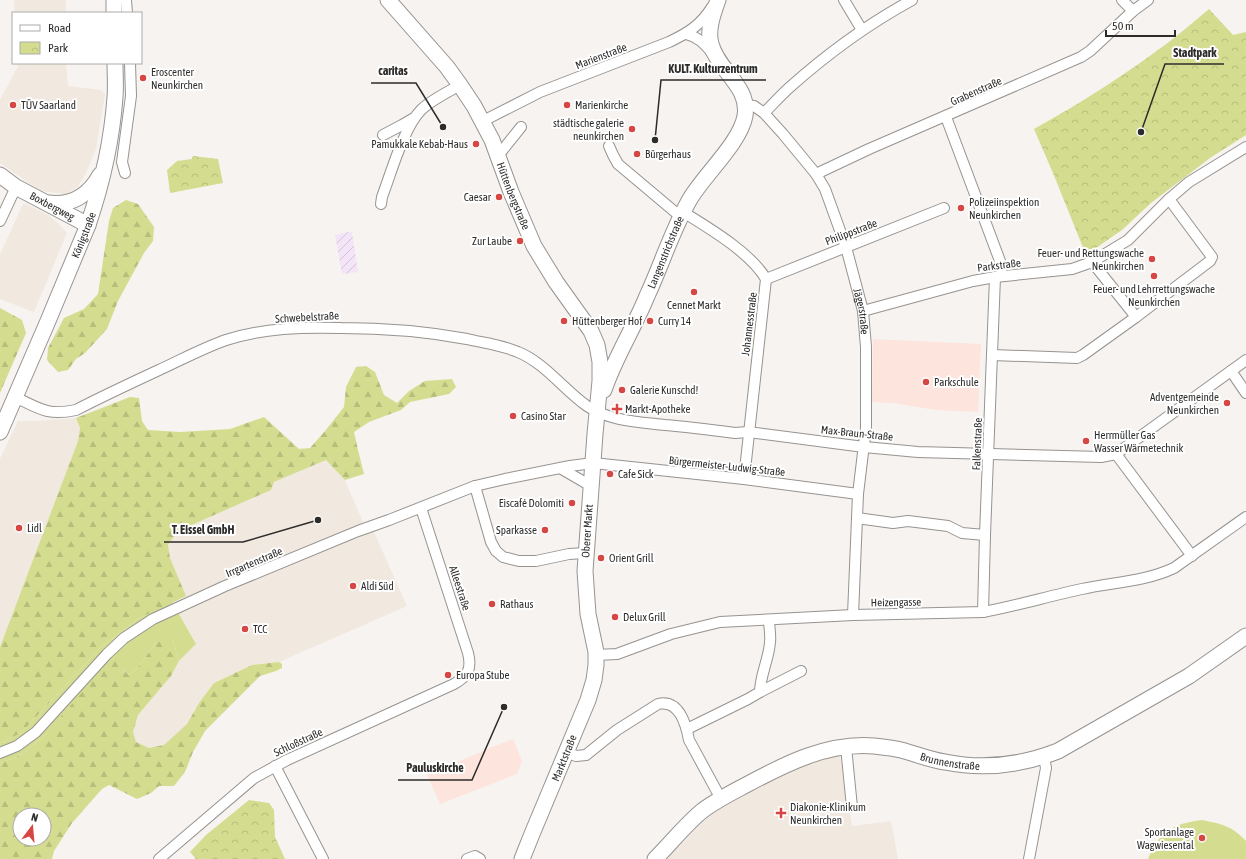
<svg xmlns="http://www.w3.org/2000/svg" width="1246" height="859" viewBox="0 0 1246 859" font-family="'Asap Condensed',sans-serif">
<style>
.built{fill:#f1e8df}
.industrial{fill:url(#industrial-furrows)}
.education{fill:#fde4dd}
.green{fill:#d4dd8f}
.forest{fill:url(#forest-firs);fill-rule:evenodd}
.park{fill:url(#park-crowns)}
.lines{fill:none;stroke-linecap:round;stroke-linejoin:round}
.street-casing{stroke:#969390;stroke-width:12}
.secondary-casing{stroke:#969390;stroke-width:17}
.street{stroke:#fff;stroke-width:10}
.secondary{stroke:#fff;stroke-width:15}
.poi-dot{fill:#d64743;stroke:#fff;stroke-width:1.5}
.labels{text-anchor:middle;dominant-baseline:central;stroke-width:4;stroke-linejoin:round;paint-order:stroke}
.street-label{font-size:11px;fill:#2d2c2b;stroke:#fff}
.poi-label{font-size:11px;fill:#2d2c2b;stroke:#fff;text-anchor:start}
.leader{fill:none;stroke:#2d2c2b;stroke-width:1.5}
.callout-dot{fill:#2d2c2b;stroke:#fff;stroke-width:1.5}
.callout-label{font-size:12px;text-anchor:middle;font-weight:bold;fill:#2d2c2b;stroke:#fff;stroke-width:4;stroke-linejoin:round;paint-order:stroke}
</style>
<defs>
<pattern id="industrial-furrows" width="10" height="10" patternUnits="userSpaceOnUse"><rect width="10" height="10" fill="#f4e4f7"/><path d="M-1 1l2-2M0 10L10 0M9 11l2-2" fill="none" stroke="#d2c4d4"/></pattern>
<pattern id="forest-firs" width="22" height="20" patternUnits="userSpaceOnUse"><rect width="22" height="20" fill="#d4dd8f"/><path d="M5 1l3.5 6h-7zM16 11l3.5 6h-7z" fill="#b6be7c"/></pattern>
<pattern id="park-crowns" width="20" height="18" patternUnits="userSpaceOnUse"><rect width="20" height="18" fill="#d4dd8f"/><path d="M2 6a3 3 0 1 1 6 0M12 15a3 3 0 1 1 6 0" fill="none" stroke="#b6be7c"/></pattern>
</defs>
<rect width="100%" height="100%" fill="#f7f3f0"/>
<path class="built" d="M14 0H66V13H15Z
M15 63H66L68 86 101 90 105 94 96 149 85 175 77 188 65 194 42 191 29 183 0 163V100L18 66Z
M23 204H26L48 215 59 224 67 233 34 312 0 299V254Z
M76 418 80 428 78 441 0 647V459L18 421H35Z
M326 460 345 480 367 532 373 530 407 606 279 662 252 665 214 683 199 703 187 724 164 745 149 748 136 742 133 732 138 715 171 676 179 661 196 644 172 602 186 596 170 558 168 545 178 531 270 490 274 482Z
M840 755 852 826 891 821 898 859H666L703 822 722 805 803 765Z"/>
<path class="industrial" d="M348 232H352L358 272 342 274 335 235Z"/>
<path class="education" d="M873 339 981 344 978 412 937 410 892 403 872 402Z
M513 739 522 761 517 774 440 804 427 775 483 751Z"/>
<path class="green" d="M172 602 196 644 179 661 173 640 156 643 136 670 129 675 123 669 72 705 42 738 21 755 0 763V743L21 733 101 647 138 619Z
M1202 820C1222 824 1232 826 1246 841V859H1148C1160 831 1172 824 1202 820Z"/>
<path class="forest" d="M126 200 138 204 154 227 153 241 144 253 118 301 107 329 85 353 76 359 68 370 58 372 47 360 48 348 64 318 84 309 98 294 109 221 113 208Z
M0 308 22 320 26 333 0 393Z
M366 366 375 372 384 395 397 403 409 391 425 381 452 379 456 387 449 394 410 402 401 410 369 422 354 432 358 450 364 474 345 480 326 460 274 482 271 490 178 531 168 545 170 558 186 596 138 619 101 647 21 733 0 743V647L78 441 80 428 76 418 130 397 139 398 142 421 148 430 180 432 230 429 264 417 299 449 310 448 325 431 344 407 346 387 356 367Z
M166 639 173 640 179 661 171 676 138 715 133 732 136 742 149 748 164 745 187 724 199 703 214 683 252 665 279 662 282 664V668L276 671 260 676 205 731 193 752 185 772 174 786H159L151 793 137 799 109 785 102 789 72 823 54 851 52 859H0V763L21 755 42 738 108 663 116 659 122 661 123 669 129 675 136 670 156 643ZM20 815H44V839H20Z"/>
<path class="park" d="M1209 9 1233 35 1246 32V135L1210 158 1151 203 1122 230 1086 255 1053 173 1034 129C1081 103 1126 74 1169 42 1183 31 1196 20 1209 9Z
M193 156 218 159 223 183 170 193 167 170 177 161 192 159Z
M249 800 269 803 274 810 275 837 285 859H196L190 852 206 835Z"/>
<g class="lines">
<defs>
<g id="street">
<path d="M126 0 127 13"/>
<path d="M844 0 862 30"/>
<path d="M1122 0 1133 11"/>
<path d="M686 34C698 37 704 43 712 53"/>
<path id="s1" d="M745 105 754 106 764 113 783 134 816 174 825 189 846 247 863 311 866 347V428L858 494 853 615"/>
<path d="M764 113C773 104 781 95 790 87 827 54 868 24 912 0"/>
<path d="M946 117 1000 261 1002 276"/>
<path d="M483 121 540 92 669 42C688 33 701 25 712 7"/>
<path d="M383 135 402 125 414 118"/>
<path d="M609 146 613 155 618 164 681 217"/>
<path d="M501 152 521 127"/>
<path d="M125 173 122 162 131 96 130 63"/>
<path d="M816 174 869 149 1081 57 1090 51 1133 11 1148 0"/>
<path d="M381 204 382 197C391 173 404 127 421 110 431 100 448 92 460 85"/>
<path d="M683 212C709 228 751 253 766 279L744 479"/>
<path d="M0 221 16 187"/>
<path d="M1092 262 1136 317"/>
<path d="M766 279 944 208"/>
<path d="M863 311 973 281 995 277 1072 269 1092 262 1128 240 1169 199 1189 182 1246 147"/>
<path d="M992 355 1077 358 1083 355 1136 317 1210 261 1212 257 1169 199"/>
<path d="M1231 371 1246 393"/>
<path d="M15 397C40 409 48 416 76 410 103 396 131 383 159 370 181 360 203 348 226 340 263 328 303 327 341 328 385 328 424 331 467 339 484 343 502 345 518 352 545 363 564 390 587 406 609 421 640 422 665 425 689 427 712 430 735 433L748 432 864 447 918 452 1101 457 1116 454 1246 360"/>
<path d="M1116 454 1192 556"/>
<path d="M560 468 591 486"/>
<path d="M475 486 491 542 496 551 503 557 519 561H536L569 554 585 553"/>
<path d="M857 518 893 523 908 521 948 526 962 533 985 535"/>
<path d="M983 612 985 535 995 277"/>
<path d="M596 655 617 654 671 634 720 622 853 615 983 612C1016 606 1049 596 1082 589 1113 582 1144 582 1174 568L1246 517"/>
<path d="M760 692C760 675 769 659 770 642 771 635 769 627 769 620"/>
<path d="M687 729 748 699 760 692 801 671"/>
<path d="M846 747 852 807"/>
<path d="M566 752 576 756 586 755 617 730 658 704C679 699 686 724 689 740L721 799"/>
<path d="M0 753 17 746 36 732 107 654 124 638 153 619 225 586 358 531 389 520 475 486 505 479 570 466 593 463 744 479 858 494"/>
<path d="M275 766 323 859"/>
<path d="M159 859 254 778 287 760 454 684C468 676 472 669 468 653L421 508"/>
<path d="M467 859 475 856 480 859"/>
<path d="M1029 859 1046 768 1044 757"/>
</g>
<g id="secondary">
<path d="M114 0V13"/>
<path id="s2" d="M388 0 447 67 460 85 474 106 492 140 511 192 534 246 556 282 591 331 597 345 600 362V381L595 434 585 571 588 614 596 652V665L594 680 588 700 532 834 522 859"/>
<path id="s3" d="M0 175 16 187 88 225"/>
<path d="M48 203C71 206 89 195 100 175"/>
<path id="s4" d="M604 390C615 357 634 328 647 296 662 264 672 230 690 199 704 175 740 143 745 116 750 86 718 71 711 44 707 30 713 14 718 0"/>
<path id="s5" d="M0 432 48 321 88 225C102 184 112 140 115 97 116 86 115 74 115 63"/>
<path id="s6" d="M655 859C671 843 685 825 702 811 715 801 731 793 746 785 785 764 828 742 874 746 883 747 893 748 901 750 916 754 930 760 945 762 984 770 1022 765 1058 751L1189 676 1246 636"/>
</g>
</defs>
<use href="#street" class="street-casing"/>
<use href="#secondary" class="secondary-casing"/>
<use href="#street" class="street"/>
<use href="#secondary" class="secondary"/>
</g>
<g class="poi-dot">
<circle cx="143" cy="78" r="4"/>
<circle cx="13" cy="105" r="4"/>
<circle cx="567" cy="105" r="4"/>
<circle cx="632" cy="129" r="4"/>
<circle cx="476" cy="144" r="4"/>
<circle cx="637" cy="154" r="4"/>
<circle cx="499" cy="197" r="4"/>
<circle cx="961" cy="208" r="4"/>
<circle cx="520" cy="241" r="4"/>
<circle cx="1152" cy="259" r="4"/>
<circle cx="1154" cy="276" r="4"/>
<circle cx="694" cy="292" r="4"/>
<circle cx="564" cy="321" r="4"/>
<circle cx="650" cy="321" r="4"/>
<circle cx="926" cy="382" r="4"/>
<circle cx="622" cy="390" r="4"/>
<circle cx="1227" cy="403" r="4"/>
<path d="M615 403h4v4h4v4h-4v4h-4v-4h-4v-4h4z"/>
<circle cx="513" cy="416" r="4"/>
<circle cx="1086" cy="441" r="4"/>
<circle cx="610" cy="474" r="4"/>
<circle cx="572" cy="503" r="4"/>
<circle cx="19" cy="528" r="4"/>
<circle cx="545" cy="530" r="4"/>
<circle cx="601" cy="558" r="4"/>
<circle cx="353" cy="586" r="4"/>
<circle cx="492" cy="604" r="4"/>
<circle cx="615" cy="617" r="4"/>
<circle cx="245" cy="629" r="4"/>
<circle cx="448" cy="675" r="4"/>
<path d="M779 807h4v4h4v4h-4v4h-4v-4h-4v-4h4z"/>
<circle cx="1202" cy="838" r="4"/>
</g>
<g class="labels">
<g class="street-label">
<text transform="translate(601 56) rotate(-21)">Marienstraße</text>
<text transform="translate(976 91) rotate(-24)">Grabenstraße</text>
<text stroke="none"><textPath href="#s2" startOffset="235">Hüttenbergstraße</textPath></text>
<text stroke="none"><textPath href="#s3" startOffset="61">Boxbergweg</textPath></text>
<text transform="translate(851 232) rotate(-21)">Philippstraße</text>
<text stroke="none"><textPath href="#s5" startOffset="214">Königstraße</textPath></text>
<text stroke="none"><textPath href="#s4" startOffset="151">Langenstrichstraße</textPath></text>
<text transform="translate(999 265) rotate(-7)">Parkstraße</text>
<text stroke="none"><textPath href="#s1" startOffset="247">Jägerstraße</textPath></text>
<text transform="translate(307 317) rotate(-3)">Schwebelstraße</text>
<text transform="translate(749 324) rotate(-83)">Johannesstraße</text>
<text transform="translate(857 433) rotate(6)">Max-Braun-Straße</text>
<text transform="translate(977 444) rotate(-88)">Falkenstraße</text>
<text transform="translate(727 466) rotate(6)">Bürgermeister-Ludwig-Straße</text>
<text transform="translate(587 531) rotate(-86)">Oberer Markt</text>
<text transform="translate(254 562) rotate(-23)">Irrgartenstraße</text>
<text transform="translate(460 588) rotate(72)">Alleestraße</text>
<text transform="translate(896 602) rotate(-1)">Heizengasse</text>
<text transform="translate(298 742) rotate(-25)">Schloßstraße</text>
<text transform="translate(564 758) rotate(-68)">Marktstraße</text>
<text stroke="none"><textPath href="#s6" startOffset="332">Brunnenstraße</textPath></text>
</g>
<g class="poi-label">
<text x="151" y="72">Eroscenter<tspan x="151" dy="13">Neunkirchen</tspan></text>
<text x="21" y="105">TÜV Saarland</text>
<text x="575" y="105">Marienkirche</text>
<text x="624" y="123" text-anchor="end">städtische galerie<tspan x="624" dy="13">neunkirchen</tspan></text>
<text x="468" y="144" text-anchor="end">Pamukkale Kebab-Haus</text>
<text x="645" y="154">Bürgerhaus</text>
<text x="491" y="197" text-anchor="end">Caesar</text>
<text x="969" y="202">Polizeiinspektion<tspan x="969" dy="13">Neunkirchen</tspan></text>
<text x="512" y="241" text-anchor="end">Zur Laube</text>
<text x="1144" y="253" text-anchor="end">Feuer- und Rettungswache<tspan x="1144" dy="13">Neunkirchen</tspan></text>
<text x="1154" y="289" text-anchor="middle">Feuer- und Lehrrettungswache<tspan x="1154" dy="13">Neunkirchen</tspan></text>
<text x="694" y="305" text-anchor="middle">Cennet Markt</text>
<text x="572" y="321">Hüttenberger Hof</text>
<text x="658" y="321">Curry 14</text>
<text x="934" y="382">Parkschule</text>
<text x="630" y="390">Galerie Kunschd!</text>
<text x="1219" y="397" text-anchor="end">Adventgemeinde<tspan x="1219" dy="13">Neunkirchen</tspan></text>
<text x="625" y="409">Markt-Apotheke</text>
<text x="521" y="416">Casino Star</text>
<text x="1094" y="435">Herrmüller Gas<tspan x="1094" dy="13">Wasser Wärmetechnik</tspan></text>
<text x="618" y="474">Cafe Sick</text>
<text x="564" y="503" text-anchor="end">Eiscafé Dolomiti</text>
<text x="27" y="528">Lidl</text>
<text x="537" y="530" text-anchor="end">Sparkasse</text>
<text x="609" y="558">Orient Grill</text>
<text x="361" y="586">Aldi Süd</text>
<text x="500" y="604">Rathaus</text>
<text x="623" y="617">Delux Grill</text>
<text x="253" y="629">TCC</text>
<text x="456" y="675">Europa Stube</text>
<text x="790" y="807">Diakonie-Klinikum<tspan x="790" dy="13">Neunkirchen</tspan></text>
<text x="1194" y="832" text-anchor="end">Sportanlage<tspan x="1194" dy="13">Wagwiesental</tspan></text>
</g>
</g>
<path class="leader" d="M1141 132L1165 64H1224M655 140L661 80H766M443 127L416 83H371M318 520L243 542H164M504 707L472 780H398"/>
<g class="callout-dot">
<circle cx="1141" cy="132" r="4"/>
<circle cx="655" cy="140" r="4"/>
<circle cx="443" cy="127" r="4"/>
<circle cx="318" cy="520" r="4"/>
<circle cx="504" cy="707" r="4"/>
</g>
<g class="callout-label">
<text x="1195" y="57">Stadtpark</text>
<text x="713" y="73">KULT. Kulturzentrum</text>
<text x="393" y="75">caritas</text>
<text x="203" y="534">T. Eissel GmbH</text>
<text x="435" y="772">Pauluskirche</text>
</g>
<rect x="12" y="12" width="130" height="52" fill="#ffffff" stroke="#ababaa"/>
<rect x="20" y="25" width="20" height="6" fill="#ffffff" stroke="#ababaa"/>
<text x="48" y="32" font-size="12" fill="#2d2c2b">Road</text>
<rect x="20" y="42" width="20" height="12" fill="url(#park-crowns)" stroke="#ababaa"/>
<text x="48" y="52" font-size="12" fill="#2d2c2b">Park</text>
<g transform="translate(32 827) rotate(16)"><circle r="19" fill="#ffffff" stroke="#ababaa"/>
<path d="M0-3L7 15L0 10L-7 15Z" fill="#d64743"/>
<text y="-6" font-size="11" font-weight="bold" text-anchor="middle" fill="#2d2c2b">N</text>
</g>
<path d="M1106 30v6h69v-6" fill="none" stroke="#2d2c2b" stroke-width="2"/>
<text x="1112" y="30" font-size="12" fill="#2d2c2b" stroke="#ffffff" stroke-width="3" paint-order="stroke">50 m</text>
</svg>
